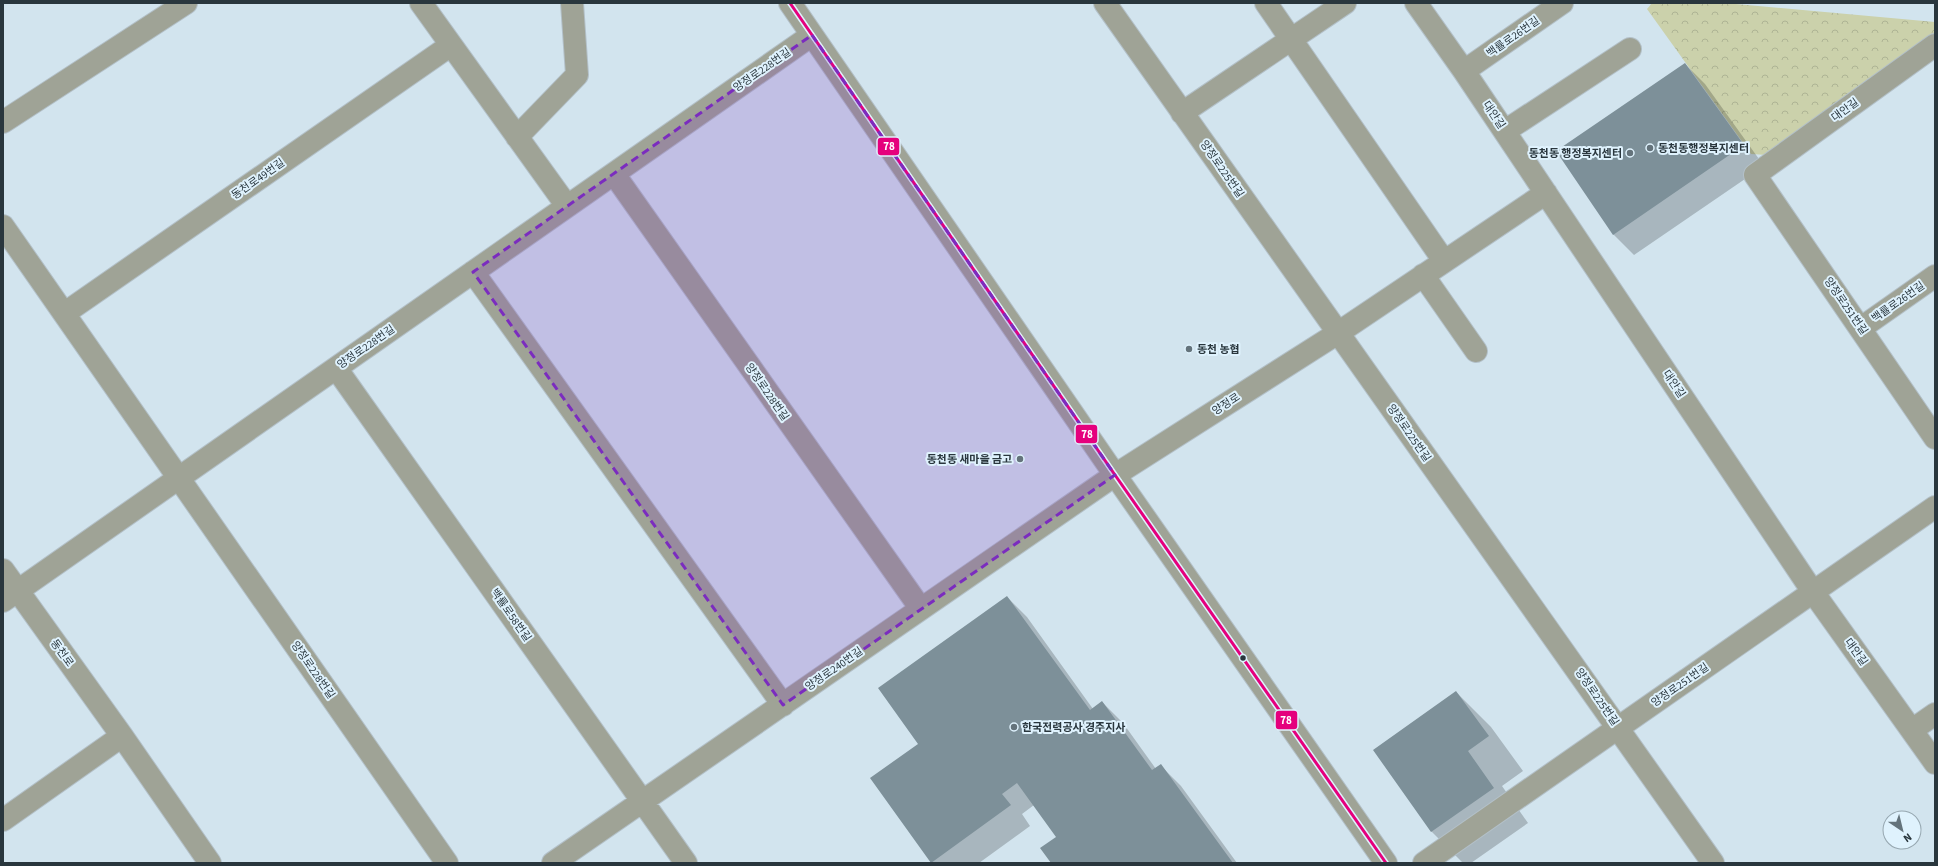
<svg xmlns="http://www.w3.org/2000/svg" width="1938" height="866" viewBox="0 0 1938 866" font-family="'Source Sans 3','Noto Sans KR',sans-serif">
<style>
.forest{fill:url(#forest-crowns)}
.shadow{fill:#0003}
.building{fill:#7d9099}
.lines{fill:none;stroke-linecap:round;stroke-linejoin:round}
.minor-casing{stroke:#b3c0c8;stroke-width:24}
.minor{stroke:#9fa396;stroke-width:22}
.bus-1-casing{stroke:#dff2fd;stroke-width:6}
.bus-1{stroke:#e5007d;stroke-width:3}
.marked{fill:#7b2cbf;fill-opacity:0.2;stroke:#7b2cbf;stroke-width:3;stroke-dasharray:8 5;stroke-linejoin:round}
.poi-dot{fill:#64737b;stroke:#dff2fd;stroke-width:1.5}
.bus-dot{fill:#29363d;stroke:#dff2fd;stroke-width:1.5}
.labels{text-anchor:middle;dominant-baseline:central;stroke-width:4;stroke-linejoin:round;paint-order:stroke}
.street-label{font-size:11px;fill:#29363d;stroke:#dff2fd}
.poi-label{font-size:11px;font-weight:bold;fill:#29363d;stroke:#dff2fd;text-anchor:start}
.line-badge{stroke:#dff2fd;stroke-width:1.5}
.badge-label{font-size:11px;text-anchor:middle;font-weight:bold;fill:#fff}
</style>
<defs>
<pattern id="forest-crowns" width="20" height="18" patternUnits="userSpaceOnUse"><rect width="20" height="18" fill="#cbd1ab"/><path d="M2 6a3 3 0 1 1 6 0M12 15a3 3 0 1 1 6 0" fill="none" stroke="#aeb494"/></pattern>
</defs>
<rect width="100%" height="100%" fill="#d2e4ee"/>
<path class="forest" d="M1652 3H1725L1935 22V44L1767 155 1751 154 1647 9Z"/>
<path class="shadow" d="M1685 64 1705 84 1764 166 1634 255 1613 234Z
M1007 597 1027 617 1093 709 1102 702 1123 723 1156 769 1161 766 1181 786 1237 863H1052L1057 837 1034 805 1022 814 1030 826 979 863 931 862Z
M1456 692 1491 727 1523 771 1502 786 1528 823 1471 863H1463L1432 832 1374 750Z"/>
<path class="building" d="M1685 63 1744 145 1613 235 1556 151Z
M1007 596 1090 710 1102 701 1152 770 1161 764 1233 863H1051L1040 848 1056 837 1017 783 1002 794 1011 805 931 863 870 778 918 744 878 688Z
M1456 691 1489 736 1468 751 1494 788 1431 832 1373 750Z"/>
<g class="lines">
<defs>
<path id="minor" d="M421 3 567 206
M790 3 1115 475 1386 863
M1105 3 1713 863
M1266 3 1444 261
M1416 3 1464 71 1813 592 1935 763
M1935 45 1755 175 1935 438
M1464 71 1562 3
M1182 113 1345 3
M3 122 186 3
M1505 131 1630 49
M517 137 577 75 572 3
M614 174 921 609
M3 226 447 863
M473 272 783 705
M1423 275 1476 351
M65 313 451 45
M1861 328 1935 276
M336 368 686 863
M3 570 122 736 210 863
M3 601 812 35
M1912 730 1935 714
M3 820 122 736
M553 863 1115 475 1338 333 1546 193
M1424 863 1935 507"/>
</defs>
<use href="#minor" class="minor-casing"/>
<use href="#minor" class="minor"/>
<defs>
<path id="bus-1" d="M790 3 1115 475 1386 863"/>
</defs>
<use href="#bus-1" class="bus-1-casing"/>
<use href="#bus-1" class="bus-1"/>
</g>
<path class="marked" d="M812 35 1115 475 783 705 473 272Z"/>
<g class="poi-dot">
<circle cx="1650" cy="148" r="4"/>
<circle cx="1630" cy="153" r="4"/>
<circle cx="1189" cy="349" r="4"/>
<circle cx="1020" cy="459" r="4"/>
<circle cx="1014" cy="727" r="4"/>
</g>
<circle class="bus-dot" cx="1243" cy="658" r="3.5"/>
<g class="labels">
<g class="street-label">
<text transform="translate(1513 37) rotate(-35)">백률로26번길</text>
<text transform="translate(762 70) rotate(-35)">양정로228번길</text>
<text transform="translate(1845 110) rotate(-36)">대안길</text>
<text transform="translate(1494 115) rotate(56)">대안길</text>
<text transform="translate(1222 169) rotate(55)">양정로225번길</text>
<text transform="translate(258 179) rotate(-35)">동천로49번길</text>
<text transform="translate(1898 302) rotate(-35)">백률로26번길</text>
<text transform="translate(1846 306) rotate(55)">양정로251번길</text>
<text transform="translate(366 347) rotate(-35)">양정로228번길</text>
<text transform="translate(1674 384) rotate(56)">대안길</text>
<text transform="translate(767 392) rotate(55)">양정로228번길</text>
<text transform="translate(1226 404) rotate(-33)">양정로</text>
<text transform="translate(1409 433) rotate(55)">양정로225번길</text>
<text transform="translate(511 615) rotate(55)">백률로58번길</text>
<text transform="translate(1856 652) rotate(54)">대안길</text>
<text transform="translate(62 653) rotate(54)">동천로</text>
<text transform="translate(834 669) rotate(-35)">양정로240번길</text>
<text transform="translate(313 670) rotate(55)">양정로228번길</text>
<text transform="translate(1680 685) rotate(-35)">양정로251번길</text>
<text transform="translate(1597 697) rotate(55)">양정로225번길</text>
</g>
<g class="poi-label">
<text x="1658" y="148">동천동행정복지센터</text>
<text x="1622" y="153" text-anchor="end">동천동 행정복지센터</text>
<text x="1197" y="349">동천 농협</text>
<text x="1012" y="459" text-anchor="end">동천동 새마을 금고</text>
<text x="1022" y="727">한국전력공사 경주지사</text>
</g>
</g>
<g class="line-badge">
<rect x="877" y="137" width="23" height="19" rx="4" fill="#e5007d"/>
<rect x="1075" y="424" width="23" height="20" rx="4" fill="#e5007d"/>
<rect x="1275" y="710" width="23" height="20" rx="4" fill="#e5007d"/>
</g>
<g class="badge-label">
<text x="889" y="150">78</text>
<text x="1087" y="438">78</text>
<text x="1286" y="724">78</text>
</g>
<rect width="1938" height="866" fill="none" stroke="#29363d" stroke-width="8"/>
<g transform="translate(1902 830) rotate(145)"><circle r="19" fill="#dff2fd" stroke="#96a7b0"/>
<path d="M0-3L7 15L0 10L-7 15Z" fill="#64737b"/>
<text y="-6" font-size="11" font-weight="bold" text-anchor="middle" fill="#29363d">N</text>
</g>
</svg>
